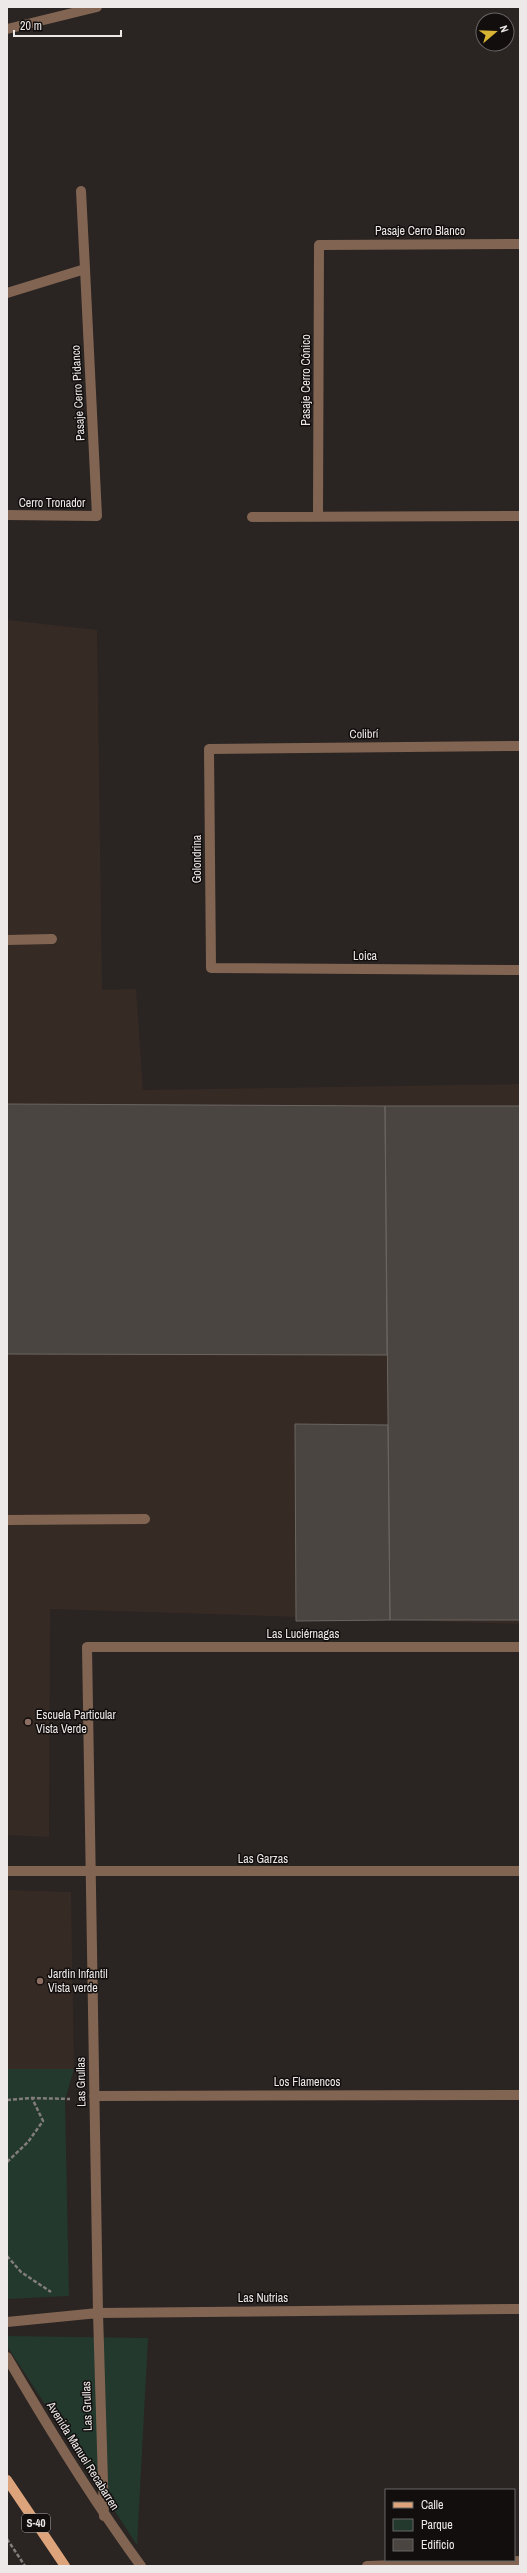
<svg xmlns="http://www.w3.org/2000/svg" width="527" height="2573" viewBox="0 0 527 2573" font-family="'Archivo Narrow',sans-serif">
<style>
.built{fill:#362a25}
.green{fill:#23392e}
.building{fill:#4a4541;stroke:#6a6560}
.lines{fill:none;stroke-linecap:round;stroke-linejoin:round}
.path{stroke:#827d7c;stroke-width:2.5;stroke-dasharray:4 2;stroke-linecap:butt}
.lane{stroke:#816552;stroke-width:10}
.street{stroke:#816552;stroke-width:10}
.primary{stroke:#dda47b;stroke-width:10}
.education-dot{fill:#8d6e63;stroke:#110e0d;stroke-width:1.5}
.labels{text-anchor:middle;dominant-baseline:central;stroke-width:3;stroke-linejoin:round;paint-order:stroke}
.shield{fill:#110e0d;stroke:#aba7a6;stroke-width:1}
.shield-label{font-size:11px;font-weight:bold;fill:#ede9e8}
.street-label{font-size:12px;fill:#ede9e8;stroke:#110e0d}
.poi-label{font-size:12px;fill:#ede9e8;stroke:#110e0d;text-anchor:start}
</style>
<rect width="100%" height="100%" fill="#2a2422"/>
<path class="built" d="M7 620 97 630 102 990 136 989 143 1090 520 1084V1624L50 1609 49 1837 7 1835Z
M7 1890 71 1892 74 2069H7Z"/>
<path class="green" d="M7 2069H74L65 2100 69 2296 7 2299Z
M7 2336 148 2338 137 2545 7 2346Z"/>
<path class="building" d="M7 1104 385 1106 387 1355 7 1354Z
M385 1106H520V1620H390Z
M295 1424 388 1425 390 1620 296 1621Z"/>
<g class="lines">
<path class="path" d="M7 2100 32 2098 70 2099
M7 2162 28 2142 43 2121 32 2098
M7 2256 21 2272 51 2292
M7 2539 25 2566"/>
<path class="lane" d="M7 940 52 939
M7 1520 145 1519"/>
<path class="street" d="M7 29 97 7
M81 191 85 269
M7 293 85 269 97 516 7 515
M318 516 319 245 520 244
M252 517 520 516
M520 746 209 749 211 968 520 970
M7 1871H520
M94 2096 520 2095
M7 2322 98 2313 520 2309
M7 2357C49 2429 92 2499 141 2566
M104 2516 98 2313 87 1647H520
M367 2566 520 2561"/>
<path class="primary" d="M7 2480 65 2566"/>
</g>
<g class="education-dot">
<circle cx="28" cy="1722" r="4"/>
<circle cx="40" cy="1981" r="4"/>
</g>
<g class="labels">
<rect class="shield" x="22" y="2514" width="28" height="18" rx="3"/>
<g class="shield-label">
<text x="36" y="2523">S-40</text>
</g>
<g class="street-label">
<text x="420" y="231">Pasaje Cerro Blanco</text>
<text transform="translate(306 380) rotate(-90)">Pasaje Cerro Cónico</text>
<text transform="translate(78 393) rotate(-93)">Pasaje Cerro Pidanco</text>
<text x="52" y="503">Cerro Tronador</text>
<text transform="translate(364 734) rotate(-1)">Colibrí</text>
<text transform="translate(197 859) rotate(-90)">Golondrina</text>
<text x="365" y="956">Loica</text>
<text x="303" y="1634">Las Luciérnagas</text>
<text x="263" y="1859">Las Garzas</text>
<text transform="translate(81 2082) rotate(-91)">Las Grullas</text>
<text x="307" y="2082">Los Flamencos</text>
<text x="263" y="2298">Las Nutrias</text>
<text transform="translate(87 2406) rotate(-92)">Las Grullas</text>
<text transform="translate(83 2456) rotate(58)">Avenida Manuel Recabarren</text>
</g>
<g class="poi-label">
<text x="36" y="1715">Escuela Particular<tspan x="36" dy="14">Vista Verde</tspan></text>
<text x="48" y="1974">Jardin Infantil<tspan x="48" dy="14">Vista verde</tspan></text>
</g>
</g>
<rect width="527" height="2573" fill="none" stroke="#ede9e8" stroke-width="16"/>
<rect x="385" y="2489" width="130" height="72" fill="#110e0d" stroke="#696665"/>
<rect x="393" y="2502" width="20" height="6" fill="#dda47b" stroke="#696665"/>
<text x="421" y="2509" font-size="12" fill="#ede9e8">Calle</text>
<rect x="393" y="2519" width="20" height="12" fill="#23392e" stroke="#696665"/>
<text x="421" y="2529" font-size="12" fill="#ede9e8">Parque</text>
<rect x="393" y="2539" width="20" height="12" fill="#4a4541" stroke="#696665"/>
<text x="421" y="2549" font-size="12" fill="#ede9e8">Edificio</text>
<g transform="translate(495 32) rotate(71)"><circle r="19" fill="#110e0d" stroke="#696665"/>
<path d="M0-3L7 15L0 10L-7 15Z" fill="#d8b434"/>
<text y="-6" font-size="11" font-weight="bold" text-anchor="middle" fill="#ede9e8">N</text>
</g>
<path d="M14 30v6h107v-6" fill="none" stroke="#ede9e8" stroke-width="2"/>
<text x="20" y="30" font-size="12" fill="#ede9e8" stroke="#110e0d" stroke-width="3" paint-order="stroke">20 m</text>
</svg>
